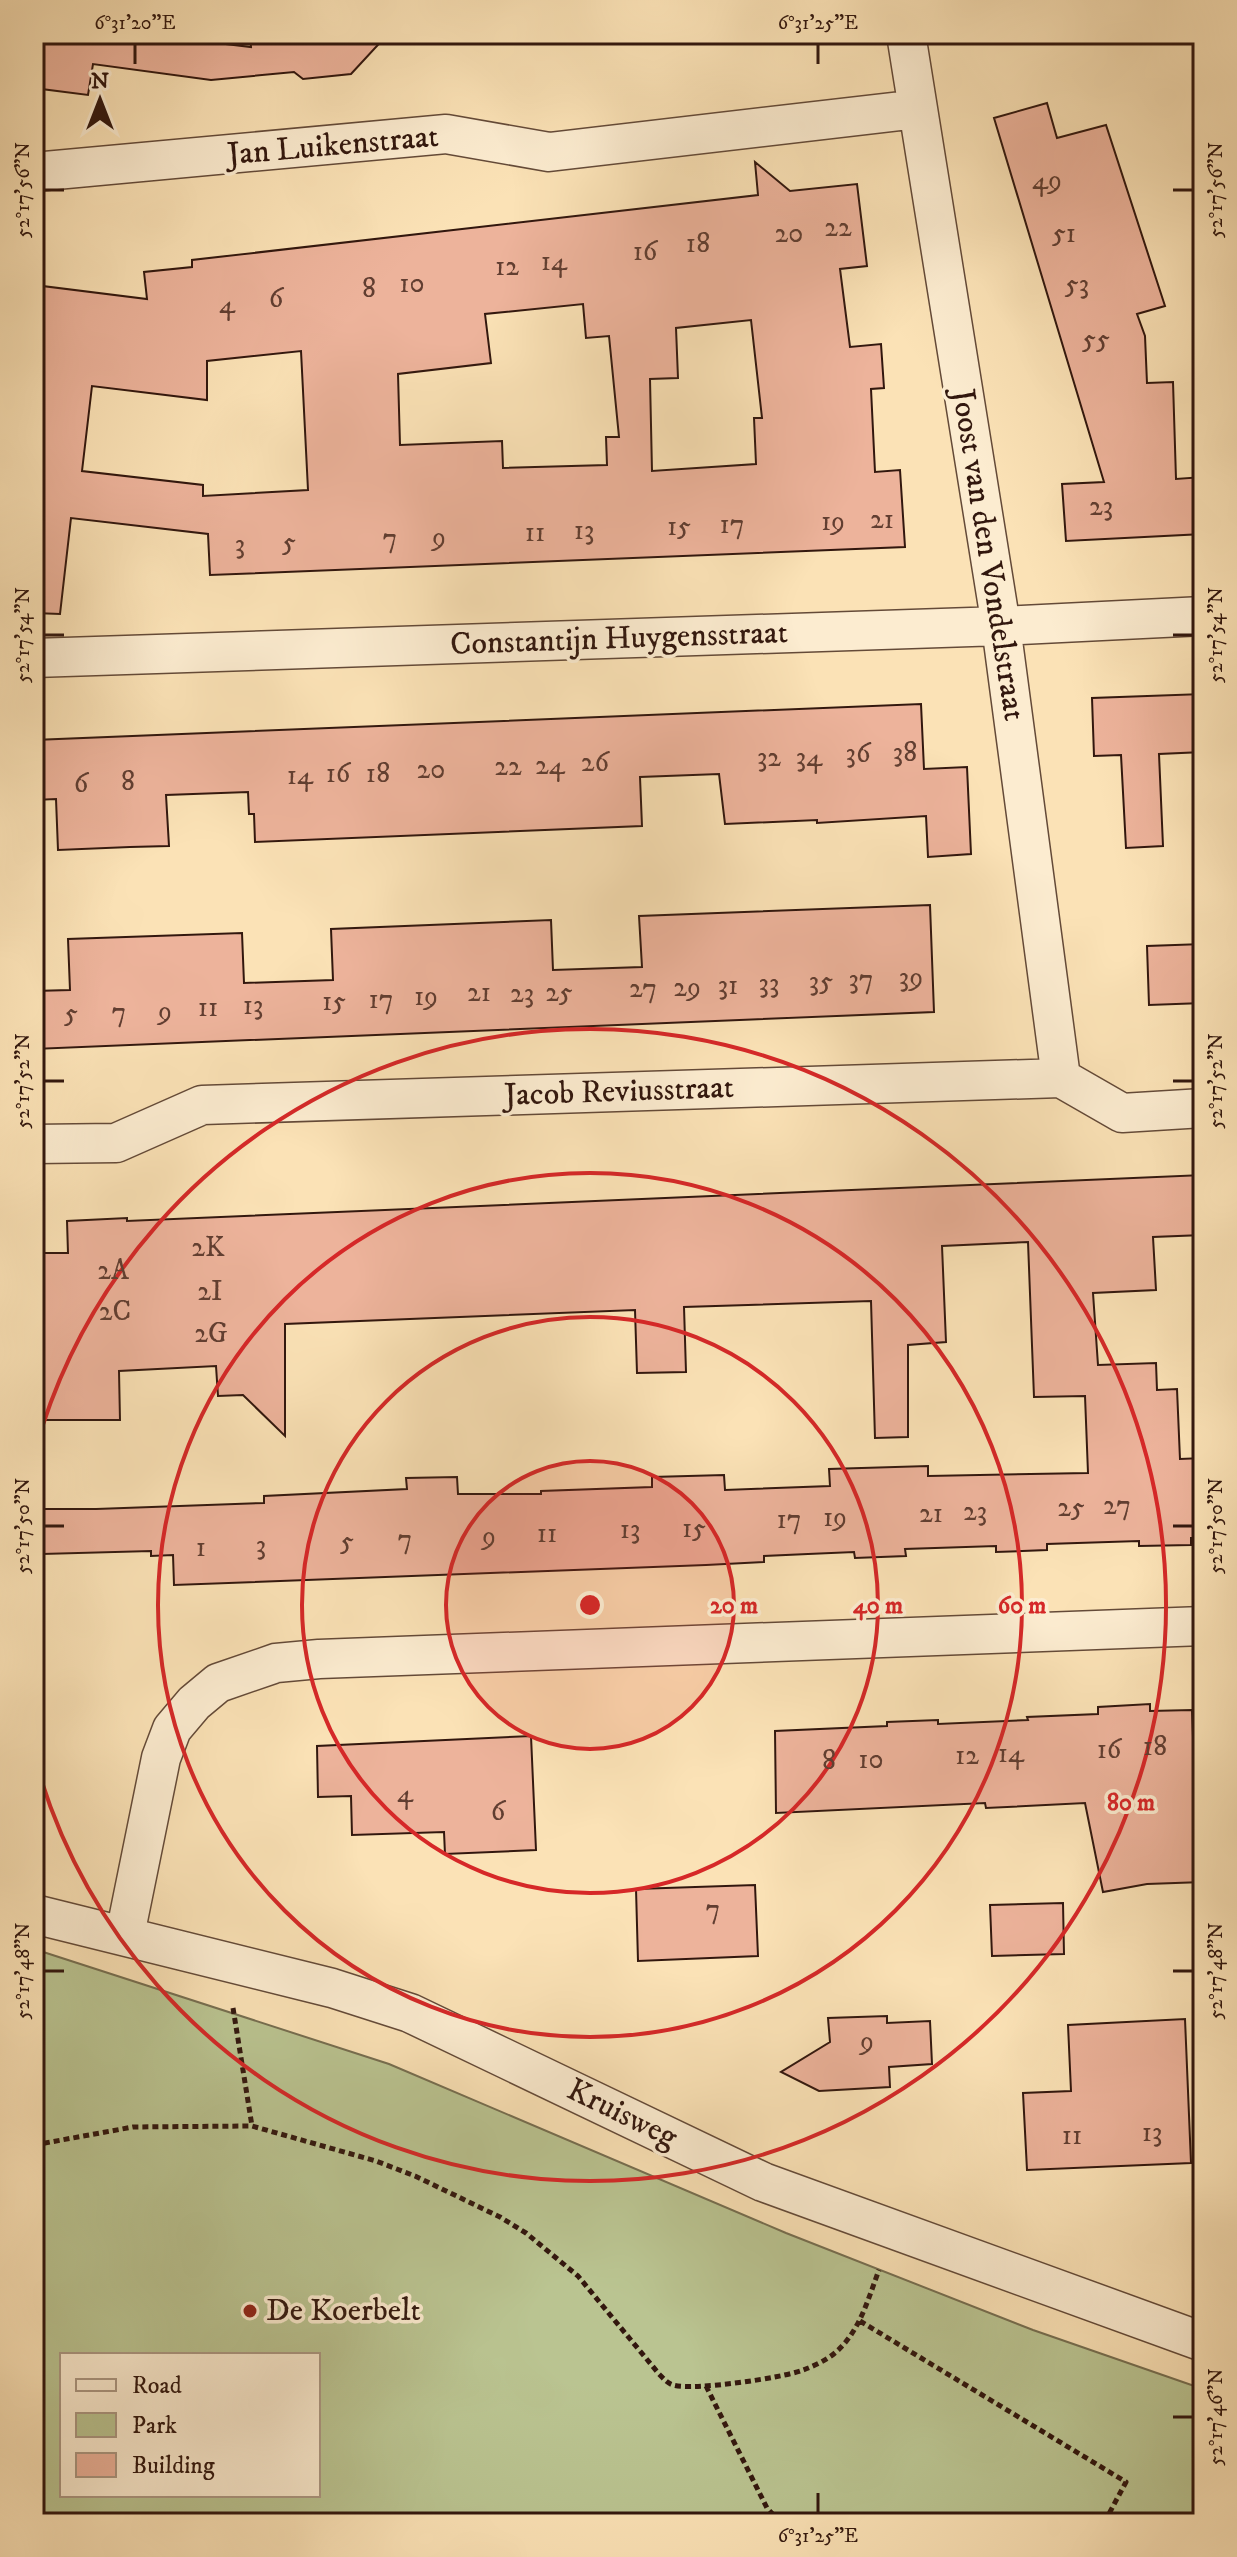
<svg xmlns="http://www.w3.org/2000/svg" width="1237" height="2557" viewBox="0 0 1237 2557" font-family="'IM FELL DW Pica',serif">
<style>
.green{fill:#bac491;stroke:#766e50;stroke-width:2;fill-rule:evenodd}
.building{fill:#edb39b;stroke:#32170e;stroke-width:2;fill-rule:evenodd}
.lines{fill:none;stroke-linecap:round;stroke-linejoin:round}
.street-casing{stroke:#644a38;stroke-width:41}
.path{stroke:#32170e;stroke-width:5;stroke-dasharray:6 4;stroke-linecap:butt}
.street{stroke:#fcecd0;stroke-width:38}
.ticks{fill:none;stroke:#32170e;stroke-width:3}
.ring{fill:none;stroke:#d62828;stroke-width:4}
.poi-dot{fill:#8f2418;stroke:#fcecd0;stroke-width:3}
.labels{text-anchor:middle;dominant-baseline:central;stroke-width:7;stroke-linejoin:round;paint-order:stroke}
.number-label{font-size:28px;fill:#613e31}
.street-label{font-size:32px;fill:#32170e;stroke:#fcecd0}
.poi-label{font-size:32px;fill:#32170e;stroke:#fcecd0;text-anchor:start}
.centre{fill:#d62828;stroke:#fcecd0;stroke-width:4}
.ring-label{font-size:24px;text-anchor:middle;font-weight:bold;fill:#d62828;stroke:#fcecd0;stroke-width:7;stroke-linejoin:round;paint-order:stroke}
.neatline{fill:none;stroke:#32170e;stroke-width:3}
.ticks-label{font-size:20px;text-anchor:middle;fill:#32170e}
</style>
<rect width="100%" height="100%" fill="#fbe2b6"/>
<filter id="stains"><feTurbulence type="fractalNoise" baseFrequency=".0025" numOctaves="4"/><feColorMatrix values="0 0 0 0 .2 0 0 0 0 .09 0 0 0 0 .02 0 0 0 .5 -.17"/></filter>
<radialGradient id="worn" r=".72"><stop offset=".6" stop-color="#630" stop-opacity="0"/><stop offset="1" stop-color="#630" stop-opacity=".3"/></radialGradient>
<path class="green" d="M34 1949 389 2064 786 2233 1033 2330 1203 2389V2523H34ZM62 2355H318V2495H62Z"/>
<path class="building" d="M51 34H143L251 47 250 34H388L351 74 303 79 294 72 211 80 93 64 88 95 34 88V35L50 37Z
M1047 103 1057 138 1106 125 1165 306 1137 314 1145 336 1147 383 1173 382 1176 479 1203 477V534L1066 541 1062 484 1104 482 994 118Z
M755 162 790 191 857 184 867 266 840 269 850 347 881 344 884 388 871 389 875 472 900 470 905 547 210 575 208 534 71 518 60 614 34 613V285L147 299 144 272 192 267V260L758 195ZM583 304 586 338 609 336 619 437H606L607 465 503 468 502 441 400 445 398 374 491 363 485 314ZM751 320 762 418H754L756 464 652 471 650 379 678 378 676 328ZM301 351 308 490 203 496V485L82 471 92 386 207 400V361Z
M1203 694V752L1159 754 1163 846 1126 848 1121 755 1094 756 1092 698Z
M921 704 924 769 967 767 971 854 928 857 926 816 817 823V820L725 824 719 774 640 777 642 826 255 842 254 814H249L248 792 166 795 169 846 130 847 58 850 56 799 34 800V740Z
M930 905 934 1012 34 1049V991L70 990 68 939 242 933 244 983 333 980 331 929 551 920 553 970 642 967 639 916Z
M1203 944V1003L1149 1005 1147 946Z
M1203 1175V1235L1153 1237 1156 1290 1093 1293 1098 1365 1156 1363 1157 1390 1177 1389 1180 1459 1203 1458V1538H1191V1545L1139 1546V1541L1047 1544V1550L996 1552V1546L905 1549 906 1556 855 1558 854 1552 808 1554 764 1556V1562L706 1565 174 1585 173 1555 151 1556V1551L42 1554 41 1509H96L264 1503V1496L407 1489 406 1478 457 1477 458 1494H541V1491L652 1487V1477L724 1475 725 1490 830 1486 829 1469 928 1466V1476L1088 1473 1085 1396 1034 1397 1028 1242 942 1246 946 1342 908 1345V1437L875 1438 871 1301 684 1307 686 1372 637 1373 635 1310 285 1324V1436L243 1395 218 1396 216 1366 119 1371 120 1420H38L37 1344H34V1253H68L67 1221 127 1218V1221Z
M1150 1704V1711L1192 1710 1195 1790 1203 1789V1882L1147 1884 1103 1892 1085 1803 986 1808 985 1803 776 1813 775 1731 887 1726V1722L938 1720V1724L1028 1720 1027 1717 1098 1714V1707Z
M531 1736 536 1850 445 1854 444 1832 352 1835 351 1796 318 1797 317 1746Z
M755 1885 758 1956 638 1961 636 1889Z
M1063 1903 1064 1954 992 1956 990 1905Z
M887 2016V2023L930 2021 932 2064 889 2067 890 2087 819 2091 781 2072 830 2042 828 2018Z
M1185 2019 1191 2163 1027 2170 1023 2093 1071 2091 1068 2025Z"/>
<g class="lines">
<defs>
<path id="street" d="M906 34 1001 626 1061 1078
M34 172 446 134 549 152 918 109
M34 658 1001 626 1203 616
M34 1144 116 1143 202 1105 1061 1078 1122 1113 1203 1108
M34 1914 332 1988 410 2013 763 2182 1203 2342
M125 1935 161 1758 172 1729 194 1703 218 1683 276 1663 319 1659 1203 1626"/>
</defs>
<use href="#street" class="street-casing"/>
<path class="path" d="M233 2008 252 2126
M34 2145 133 2127 252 2126 376 2161 415 2176 500 2217 526 2233 578 2276 659 2374C664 2379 667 2383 673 2385 692 2391 783 2378 803 2370 814 2366 827 2360 836 2352 860 2331 868 2299 879 2270
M860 2321 1126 2482 1104 2523
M706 2386 767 2508 781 2523"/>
<use href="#street" class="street"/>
</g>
<path class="ticks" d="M135 44V64M818 44V64M44 190H64M1173 190H1193M44 635H64M1173 635H1193M44 1081H64M1173 1081H1193M44 1526H64M1173 1526H1193M44 1971H64M1173 1971H1193M1173 2417H1193M818 2493V2513"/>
<circle cx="590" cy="1605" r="144" fill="#d62828" fill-opacity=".12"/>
<g class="ring">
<circle cx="590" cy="1605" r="144"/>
<circle cx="590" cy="1605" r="288"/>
<circle cx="590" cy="1605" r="432"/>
<path d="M35 1451A576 576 0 1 1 35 1759"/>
</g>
<circle class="poi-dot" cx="250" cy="2311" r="8"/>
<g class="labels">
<g class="number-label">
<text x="1047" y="180">49</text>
<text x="838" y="227">22</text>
<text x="789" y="233">20</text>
<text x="1064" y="233">51</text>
<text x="698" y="243">18</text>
<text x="645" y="251">16</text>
<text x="554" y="261">14</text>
<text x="507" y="266">12</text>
<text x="412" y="283">10</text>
<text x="1077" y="284">53</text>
<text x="369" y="288">8</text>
<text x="276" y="298">6</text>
<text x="227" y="304">4</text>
<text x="1096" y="339">55</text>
<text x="1101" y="506">23</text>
<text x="882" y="519">21</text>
<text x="833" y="521">19</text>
<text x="732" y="524">17</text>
<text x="679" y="526">15</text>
<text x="584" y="530">13</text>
<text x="535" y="532">11</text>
<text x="439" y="537">9</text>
<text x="390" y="538">7</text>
<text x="289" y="542">5</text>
<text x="240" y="544">3</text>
<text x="905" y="752">38</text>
<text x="858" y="753">36</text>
<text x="769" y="757">32</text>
<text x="809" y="757">34</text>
<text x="595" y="762">26</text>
<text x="550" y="765">24</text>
<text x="508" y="766">22</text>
<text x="431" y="769">20</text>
<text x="338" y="773">16</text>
<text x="378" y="773">18</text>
<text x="300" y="775">14</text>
<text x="128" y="781">8</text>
<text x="81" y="783">6</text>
<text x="911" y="977">39</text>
<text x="861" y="979">37</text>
<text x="821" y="981">35</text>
<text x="769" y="983">33</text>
<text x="728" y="985">31</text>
<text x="687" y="987">29</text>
<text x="643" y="988">27</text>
<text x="479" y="992">21</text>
<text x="559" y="992">25</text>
<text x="522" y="993">23</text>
<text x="426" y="996">19</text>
<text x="381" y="999">17</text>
<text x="334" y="1001">15</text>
<text x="253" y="1005">13</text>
<text x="208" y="1007">11</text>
<text x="165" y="1011">9</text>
<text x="119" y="1012">7</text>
<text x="71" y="1013">5</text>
<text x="208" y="1247">2K</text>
<text x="113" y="1270">2A</text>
<text x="210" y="1291">2I</text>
<text x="115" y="1311">2C</text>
<text x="211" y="1333">2G</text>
<text x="1117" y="1505">27</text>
<text x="1071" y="1507">25</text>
<text x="975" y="1511">23</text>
<text x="931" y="1513">21</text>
<text x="835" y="1517">19</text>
<text x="789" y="1519">17</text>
<text x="694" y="1528">15</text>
<text x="630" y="1529">13</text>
<text x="547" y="1533">11</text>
<text x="489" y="1536">9</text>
<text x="405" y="1539">7</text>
<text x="347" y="1541">5</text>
<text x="261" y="1545">3</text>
<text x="201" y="1547">1</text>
<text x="1155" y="1746">18</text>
<text x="1109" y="1749">16</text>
<text x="1011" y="1753">14</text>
<text x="967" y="1755">12</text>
<text x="871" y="1759">10</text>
<text x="829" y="1760">8</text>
<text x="405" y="1793">4</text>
<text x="498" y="1811">6</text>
<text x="713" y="1909">7</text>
<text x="867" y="2041">9</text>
<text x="1152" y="2132">13</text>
<text x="1072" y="2135">11</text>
</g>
<g class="street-label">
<text transform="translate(333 146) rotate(-5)">Jan Luikenstraat</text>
<text transform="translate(988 555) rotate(81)">Joost van den Vondelstraat</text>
<text transform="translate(619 639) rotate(-2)">Constantijn Huygensstraat</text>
<text transform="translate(619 1092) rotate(-2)">Jacob Reviusstraat</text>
<text transform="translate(622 2114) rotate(26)">Kruisweg</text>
</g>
<g class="poi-label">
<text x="266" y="2311">De Koerbelt</text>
</g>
</g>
<circle cx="590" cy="1605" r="12" class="centre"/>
<g class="ring-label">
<text x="734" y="1613">20 m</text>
<text x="878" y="1613">40 m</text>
<text x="1022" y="1613">60 m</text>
<text x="1131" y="1810">80 m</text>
</g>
<rect width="1237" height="2557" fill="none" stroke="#fbe2b6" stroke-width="88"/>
<rect x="60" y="2353" width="260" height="144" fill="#fcecd0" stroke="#ab9782" stroke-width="2"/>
<rect x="76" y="2379" width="40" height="12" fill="#fcecd0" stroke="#ab9782" stroke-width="2"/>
<text x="132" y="2393" font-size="24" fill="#32170e">Road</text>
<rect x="76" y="2413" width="40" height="24" fill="#bac491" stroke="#ab9782" stroke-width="2"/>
<text x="132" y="2433" font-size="24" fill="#32170e">Park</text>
<rect x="76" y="2453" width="40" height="24" fill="#edb39b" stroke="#ab9782" stroke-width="2"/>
<text x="132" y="2473" font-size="24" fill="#32170e">Building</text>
<g transform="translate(100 100)" stroke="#fcecd0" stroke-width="6" paint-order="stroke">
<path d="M0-6L14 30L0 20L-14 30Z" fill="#32170e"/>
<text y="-12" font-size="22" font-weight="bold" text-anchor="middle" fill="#32170e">N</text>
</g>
<rect x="44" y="44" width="1149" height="2469" class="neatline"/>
<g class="ticks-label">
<text x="135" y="29">6°31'20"E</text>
<text x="818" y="29">6°31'25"E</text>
<text transform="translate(22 190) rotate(-90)" y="7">52°17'56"N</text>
<text transform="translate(1215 190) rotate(-90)" y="7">52°17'56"N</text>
<text transform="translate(22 635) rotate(-90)" y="7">52°17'54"N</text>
<text transform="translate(1215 635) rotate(-90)" y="7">52°17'54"N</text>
<text transform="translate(22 1081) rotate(-90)" y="7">52°17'52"N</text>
<text transform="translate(1215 1081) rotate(-90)" y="7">52°17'52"N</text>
<text transform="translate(22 1526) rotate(-90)" y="7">52°17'50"N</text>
<text transform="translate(1215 1526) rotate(-90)" y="7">52°17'50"N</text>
<text transform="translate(22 1971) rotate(-90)" y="7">52°17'48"N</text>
<text transform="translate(1215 1971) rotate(-90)" y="7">52°17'48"N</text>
<text transform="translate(1215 2417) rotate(-90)" y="7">52°17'46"N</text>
<text x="818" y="2542">6°31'25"E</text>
</g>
<rect width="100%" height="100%" filter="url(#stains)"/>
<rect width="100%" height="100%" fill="url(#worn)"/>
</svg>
